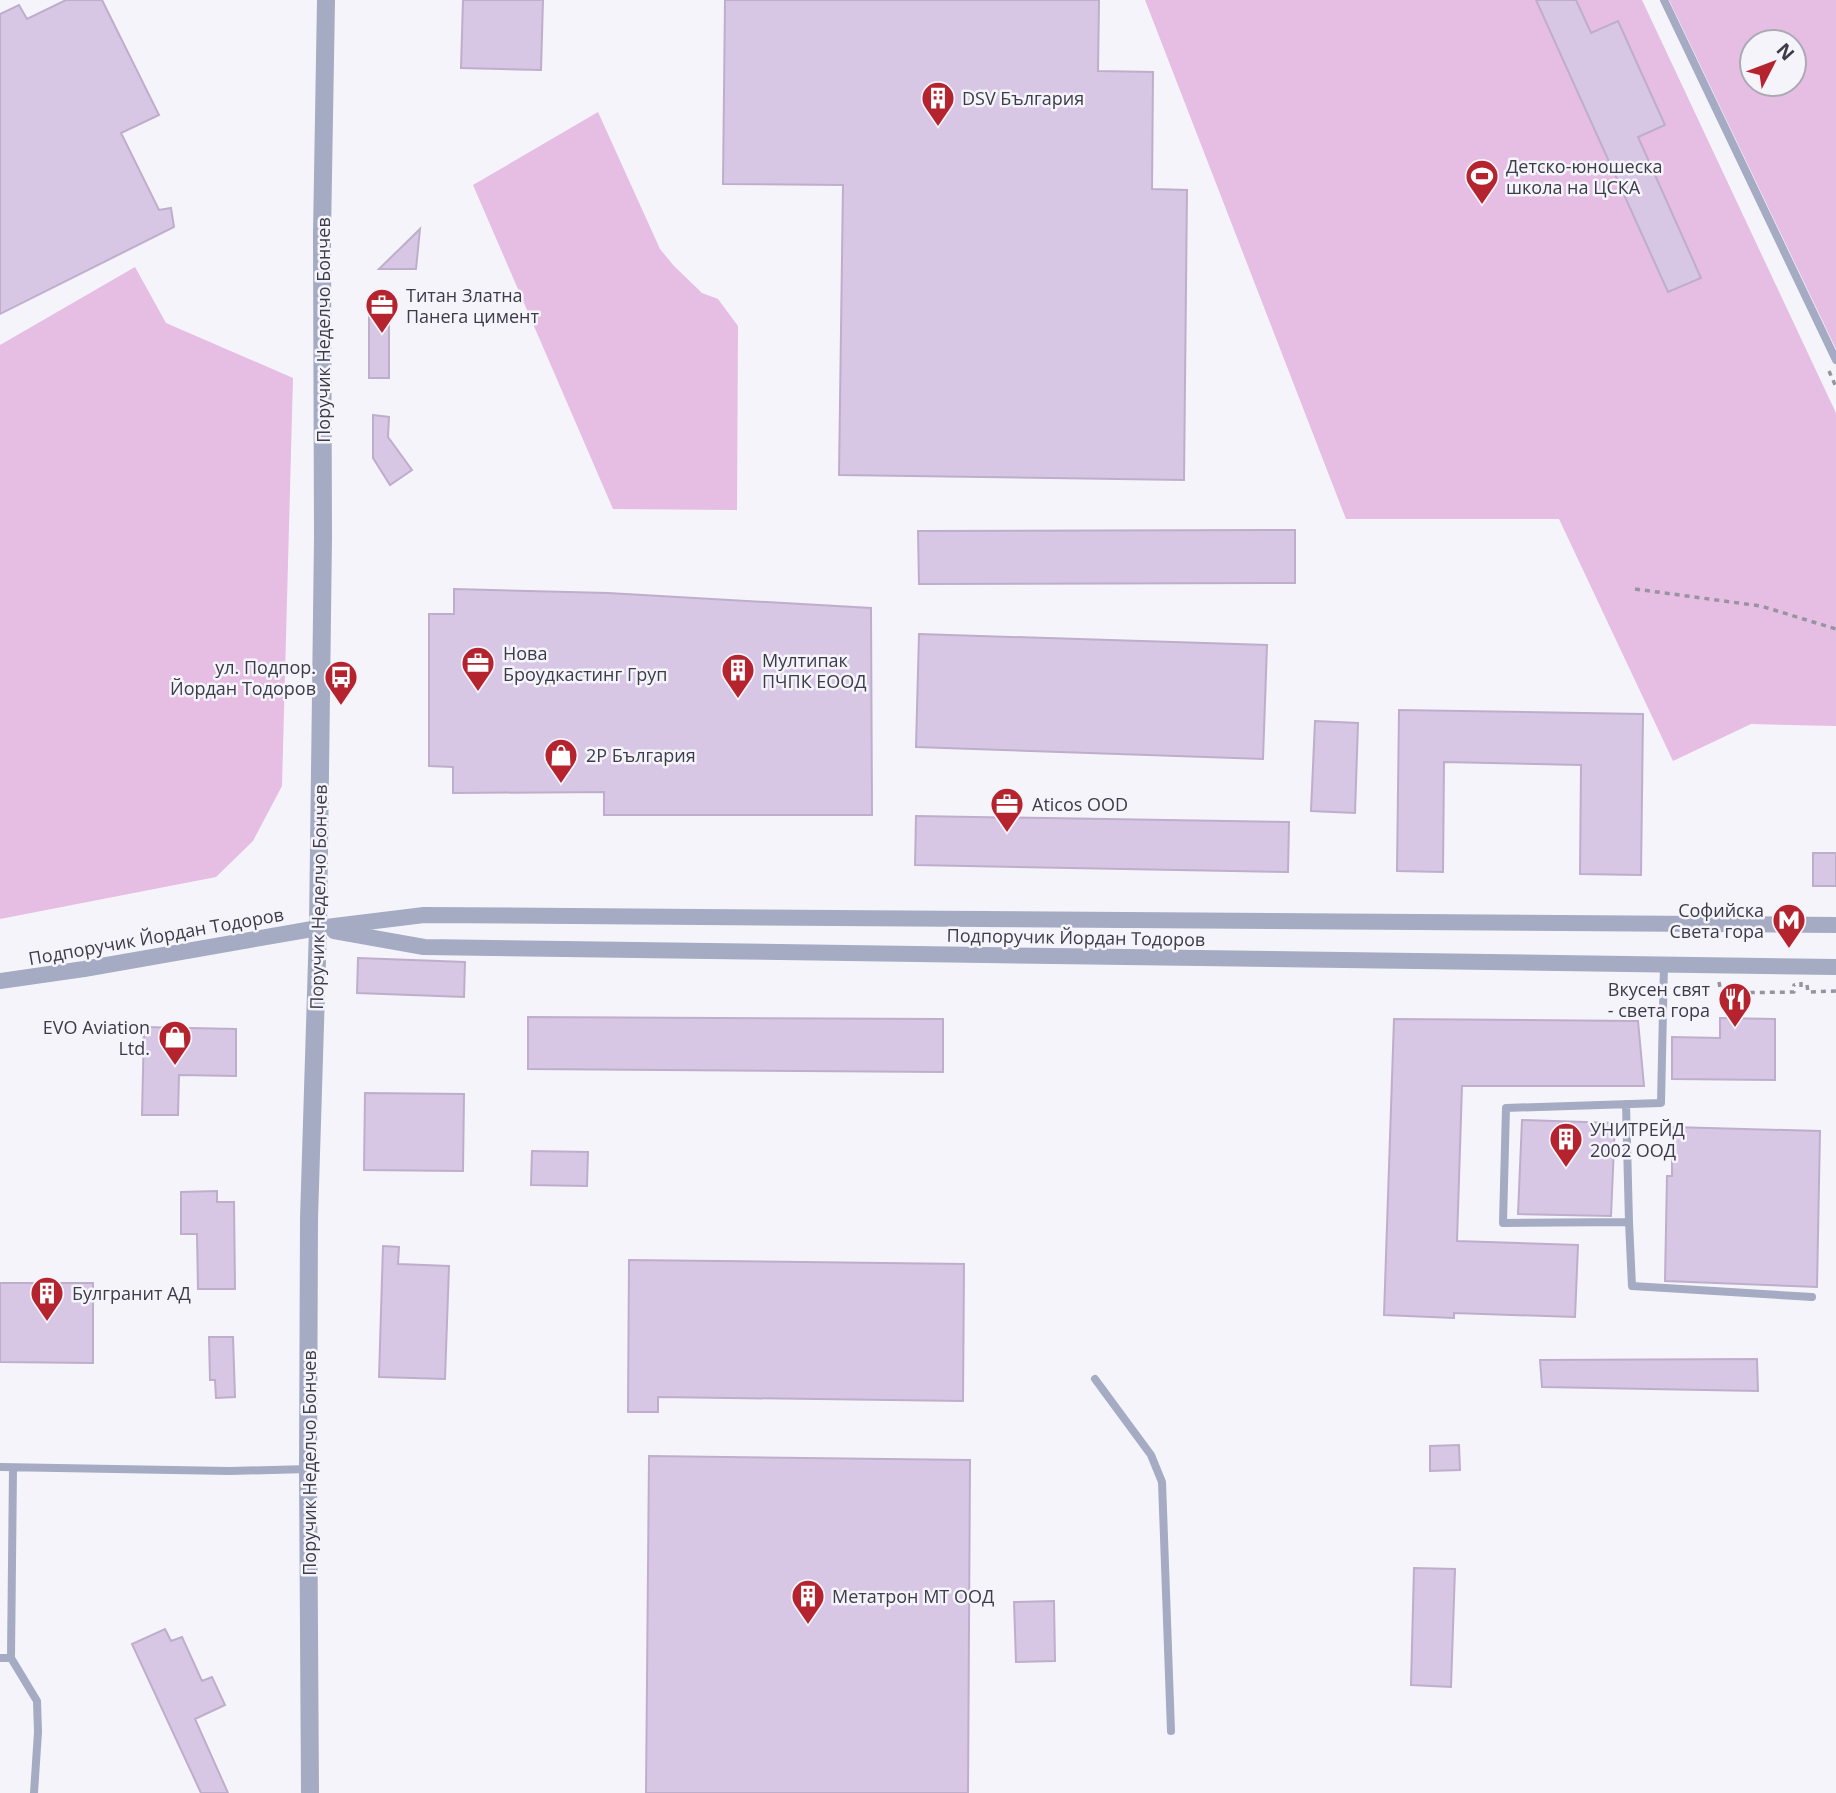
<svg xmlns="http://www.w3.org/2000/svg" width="1836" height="1793" viewBox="0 0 1836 1793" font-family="'Open Sans',sans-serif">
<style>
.green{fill:#e6bde3;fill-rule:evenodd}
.building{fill:#d7c7e5;stroke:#beaecb;stroke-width:2}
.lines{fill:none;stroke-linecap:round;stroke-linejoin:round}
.path{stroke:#96959f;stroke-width:3.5;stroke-dasharray:5 5;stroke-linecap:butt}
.service{stroke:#a4abc3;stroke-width:8}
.minor{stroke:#a4abc3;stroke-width:16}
.tertiary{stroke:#a4abc3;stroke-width:18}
.labels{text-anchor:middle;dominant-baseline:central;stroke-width:5;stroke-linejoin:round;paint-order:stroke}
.poi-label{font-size:18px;fill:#3c3b48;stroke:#f5f4fb;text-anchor:start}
.street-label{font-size:18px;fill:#3c3b48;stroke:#f5f4fb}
</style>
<rect width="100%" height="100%" fill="#f5f4fb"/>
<path class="green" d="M1145 0H1642L1836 413V726L1751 724 1673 761 1559 519H1346Z
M1669 0H1836V349ZM1752 42H1794V84H1752Z
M598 112 660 249 674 266 702 293 718 299 738 326 737 510 613 509 473 185Z
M135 267 166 323 293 378 282 786 253 841 216 877 0 919V345Z"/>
<path class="building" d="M66 0H102L159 115 121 133 159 210 171 208 174 227 0 314V14L19 5 27 19Z
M463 0H543L541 70 461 68Z
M725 0H1099L1098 71 1153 72 1152 189 1187 190 1184 480 839 475 843 185 723 184Z
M1536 0H1576L1591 33 1618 21 1665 125 1638 137 1701 278 1668 292Z
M420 229 416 269H379Z
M369 317H389V378H369Z
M373 415 389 417 388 437 412 470 390 485 373 458Z
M1295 530V583L919 584 918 531Z
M454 589 608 593 871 608 872 815H604V792L453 793V767L429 766V614H454Z
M919 634 1267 645 1263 759 916 747Z
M1399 710 1643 714 1641 875 1580 874 1581 765 1444 762 1443 872 1397 871Z
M1315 721 1358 723 1355 813 1311 811Z
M916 816 1289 822 1288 872 915 865Z
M1813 853H1836V886H1813Z
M358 958 465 962 464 997 357 993Z
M528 1017 943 1019V1072L528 1069Z
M1720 1018 1775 1019V1080L1672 1079V1037L1720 1038Z
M1394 1019 1638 1021 1644 1086H1462L1457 1241 1578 1245 1575 1317 1454 1313V1318L1384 1315Z
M144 1027 236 1029V1076L179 1075 178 1115H142Z
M365 1093 464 1094 463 1171 364 1170Z
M1522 1120 1615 1123 1611 1216 1518 1214Z
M1672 1127 1820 1131 1817 1287 1665 1281 1667 1176H1672Z
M532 1151 588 1152 587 1186 531 1185Z
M217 1191V1202H234L235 1289H198L197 1234H181V1192Z
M383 1246 399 1247 398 1264 449 1266 445 1379 379 1377Z
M629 1260 964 1264 963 1401 658 1397V1412H628Z
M0 1283H93V1363L0 1362Z
M209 1337H233L235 1397 216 1398 215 1380H210Z
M1757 1359 1758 1391 1542 1387 1540 1360Z
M1459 1445 1460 1470 1430 1471V1446Z
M649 1456 970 1460 968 1793H646Z
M1414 1568 1455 1569 1451 1687 1411 1685Z
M1054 1601 1055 1661 1016 1662 1014 1602Z
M165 1629 171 1641 182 1637 202 1681 212 1677 225 1705 195 1719 228 1793H201L132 1644Z"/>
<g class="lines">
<path class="path" d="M1829 371 1836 387
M1635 589 1761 606 1836 629
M1719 982 1721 993 1794 992V985H1795
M1801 982V992
M1807 985 1808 992 1836 991"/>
<path class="service" d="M1664 0 1836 360
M1626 1104 1629 1222 1503 1223 1506 1108 1661 1103 1664 964
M1629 1222 1632 1286 1812 1297
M1095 1379 1151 1455 1162 1482 1171 1731
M0 1467 230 1471 308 1469
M13 1468 11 1658 37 1701 38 1732 34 1793
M0 1658H11"/>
<path class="minor" d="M334 931 424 947 1836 967
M0 981 84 969 318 928 424 915 1836 925"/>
<path class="tertiary" d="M310 1793 308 1469 309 1219 318 928 323 537 322 234 326 0"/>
</g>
<defs>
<symbol id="building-pin" viewBox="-11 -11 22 30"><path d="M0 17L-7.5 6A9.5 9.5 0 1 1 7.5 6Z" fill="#b5242e" stroke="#f5f4fb"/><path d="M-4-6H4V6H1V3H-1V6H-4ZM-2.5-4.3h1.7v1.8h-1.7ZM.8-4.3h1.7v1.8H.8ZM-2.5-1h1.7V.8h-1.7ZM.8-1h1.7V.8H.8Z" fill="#fff"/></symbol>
<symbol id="stadium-pin" viewBox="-11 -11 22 30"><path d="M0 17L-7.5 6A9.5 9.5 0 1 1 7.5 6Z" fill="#b5242e" stroke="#f5f4fb"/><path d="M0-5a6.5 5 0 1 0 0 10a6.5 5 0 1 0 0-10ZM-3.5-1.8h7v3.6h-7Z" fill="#fff"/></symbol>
<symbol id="office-pin" viewBox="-11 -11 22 30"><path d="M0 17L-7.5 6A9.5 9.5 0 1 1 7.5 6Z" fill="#b5242e" stroke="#f5f4fb"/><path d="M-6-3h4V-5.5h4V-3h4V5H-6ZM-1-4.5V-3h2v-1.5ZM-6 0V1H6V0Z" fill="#fff"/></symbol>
<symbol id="bus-pin" viewBox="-11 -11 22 30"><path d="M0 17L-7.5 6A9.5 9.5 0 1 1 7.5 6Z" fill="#b5242e" stroke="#f5f4fb"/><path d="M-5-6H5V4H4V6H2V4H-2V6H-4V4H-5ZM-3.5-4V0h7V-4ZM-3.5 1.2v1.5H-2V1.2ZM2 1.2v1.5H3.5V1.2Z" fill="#fff"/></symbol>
<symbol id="shop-pin" viewBox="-11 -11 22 30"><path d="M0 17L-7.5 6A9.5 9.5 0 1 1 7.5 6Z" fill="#b5242e" stroke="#f5f4fb"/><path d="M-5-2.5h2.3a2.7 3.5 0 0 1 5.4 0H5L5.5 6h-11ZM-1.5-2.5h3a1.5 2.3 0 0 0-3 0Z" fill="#fff"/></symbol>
<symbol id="metro-pin" viewBox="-11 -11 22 30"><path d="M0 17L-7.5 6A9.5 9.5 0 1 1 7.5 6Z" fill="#b5242e" stroke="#f5f4fb"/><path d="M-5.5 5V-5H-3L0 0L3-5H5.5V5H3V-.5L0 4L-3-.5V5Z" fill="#fff"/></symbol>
<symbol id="restaurant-pin" viewBox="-11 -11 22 30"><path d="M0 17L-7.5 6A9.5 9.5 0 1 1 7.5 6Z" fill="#b5242e" stroke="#f5f4fb"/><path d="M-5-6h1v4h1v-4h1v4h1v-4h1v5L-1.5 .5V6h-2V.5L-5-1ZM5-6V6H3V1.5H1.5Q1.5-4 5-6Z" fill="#fff"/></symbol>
</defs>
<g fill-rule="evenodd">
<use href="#building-pin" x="919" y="79" width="38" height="52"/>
<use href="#stadium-pin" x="1463" y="157" width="38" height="52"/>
<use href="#office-pin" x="363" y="286" width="38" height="52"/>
<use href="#office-pin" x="459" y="644" width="38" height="52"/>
<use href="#building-pin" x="719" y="651" width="38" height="52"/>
<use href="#bus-pin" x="322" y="658" width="38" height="52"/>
<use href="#shop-pin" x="542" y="736" width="38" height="52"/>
<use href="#office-pin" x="988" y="785" width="38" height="52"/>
<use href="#metro-pin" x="1770" y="901" width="38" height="52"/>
<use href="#restaurant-pin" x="1716" y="980" width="38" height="52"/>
<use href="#shop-pin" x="156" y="1018" width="38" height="52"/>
<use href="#building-pin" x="1547" y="1120" width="38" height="52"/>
<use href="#building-pin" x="28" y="1274" width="38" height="52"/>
<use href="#building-pin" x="789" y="1577" width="38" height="52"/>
</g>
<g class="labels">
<g class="poi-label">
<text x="962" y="98">DSV България</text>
<text x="1506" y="166">Детско-юношеска<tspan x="1506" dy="21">школа на ЦСКА</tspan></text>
<text x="406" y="295">Титан Златна<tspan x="406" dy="21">Панега цимент</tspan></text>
<text x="503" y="653">Нова<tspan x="503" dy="21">Броудкастинг Груп</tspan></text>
<text x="762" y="660">Мултипак<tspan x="762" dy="21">ПЧПК ЕООД</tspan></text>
<text x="316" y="667" text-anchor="end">ул. Подпор.<tspan x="316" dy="21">Йордан Тодоров</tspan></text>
<text x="586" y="755">2Р България</text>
<text x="1032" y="804">Aticos OOD</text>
<text x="1764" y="910" text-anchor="end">Софийска<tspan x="1764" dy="21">Света гора</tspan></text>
<text x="1710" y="989" text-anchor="end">Вкусен свят<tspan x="1710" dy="21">- света гора</tspan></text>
<text x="150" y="1027" text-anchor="end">EVO Aviation<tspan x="150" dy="21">Ltd.</tspan></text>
<text x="1590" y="1129">УНИТРЕЙД<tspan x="1590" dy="21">2002 ООД</tspan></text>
<text x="72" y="1293">Булгранит АД</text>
<text x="832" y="1596">Метатрон МТ ООД</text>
</g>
<g class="street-label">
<text transform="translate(323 330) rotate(-90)">Поручик Неделчо Бончев</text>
<text transform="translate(318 897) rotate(-89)">Поручик Неделчо Бончев</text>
<text transform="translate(156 936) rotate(-10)">Подпоручик Йордан Тодоров</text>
<text transform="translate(1076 937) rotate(1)">Подпоручик Йордан Тодоров</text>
<text transform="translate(309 1463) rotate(-90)">Поручик Неделчо Бончев</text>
</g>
</g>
<g transform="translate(1773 63) rotate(48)"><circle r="33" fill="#f5f4fb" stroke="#abaab3" stroke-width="2"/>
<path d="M0-5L12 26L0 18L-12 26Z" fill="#b5242e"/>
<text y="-10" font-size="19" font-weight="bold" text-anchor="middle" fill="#3c3b48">N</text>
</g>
</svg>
